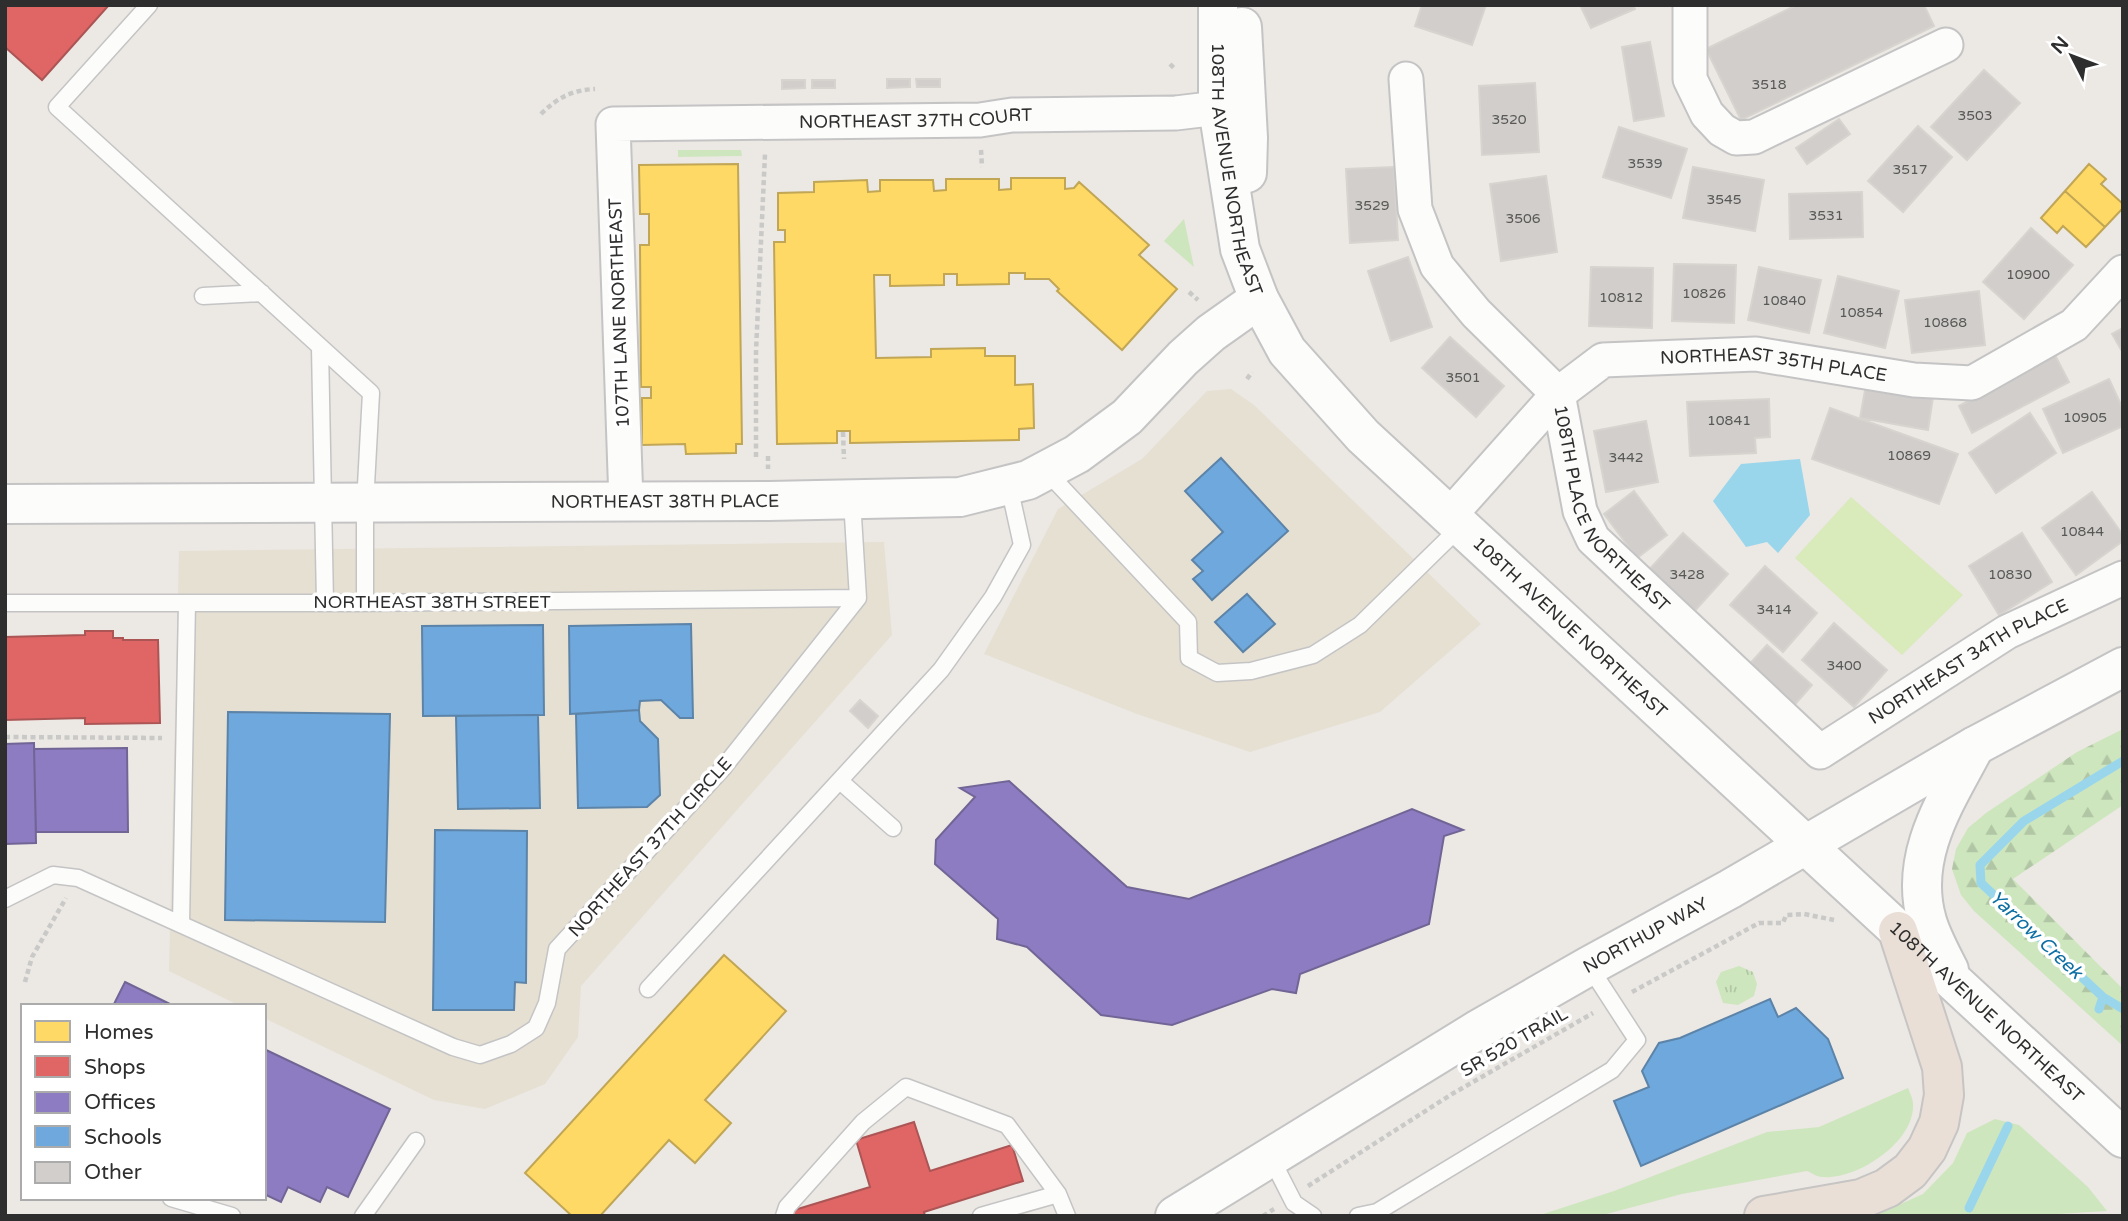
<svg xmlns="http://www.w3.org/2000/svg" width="2128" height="1221" viewBox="0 0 2128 1221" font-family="'Varela Round',sans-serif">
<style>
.education{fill:#e6e0d3}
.grass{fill:#cee6be}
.forest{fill:url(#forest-firs)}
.park{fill:url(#park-tufts)}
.pitch{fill:#d9eabb}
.water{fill:#99d6ec}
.homes{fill:#ffd966;stroke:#c0a655;stroke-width:2}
.shops{fill:#e06666;stroke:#ab5555;stroke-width:2}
.offices{fill:#8e7cc3;stroke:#716596;stroke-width:2}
.schools{fill:#6fa8dc;stroke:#5c83a8;stroke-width:2}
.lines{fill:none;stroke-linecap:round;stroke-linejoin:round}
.stream{stroke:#99d6ec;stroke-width:9}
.building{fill:#d1cecb;stroke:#d7d4d0;stroke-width:2}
.service-casing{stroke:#c5c4c5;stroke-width:19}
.minor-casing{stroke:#c5c4c5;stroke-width:37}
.tertiary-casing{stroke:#c5c4c5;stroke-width:42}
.secondary-casing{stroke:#c5c4c5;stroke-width:42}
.motorway-casing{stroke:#c6c5c4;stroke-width:42}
.path{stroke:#c9c9c8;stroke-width:4.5;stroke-dasharray:5 3.5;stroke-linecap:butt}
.service{stroke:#fcfcfb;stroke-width:16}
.minor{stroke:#fcfcfb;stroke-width:33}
.tertiary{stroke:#fcfcfb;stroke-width:38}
.secondary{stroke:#fcfcfb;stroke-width:38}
.motorway{stroke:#eadfd6;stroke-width:38}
.labels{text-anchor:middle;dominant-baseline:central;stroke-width:7;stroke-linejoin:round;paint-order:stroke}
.number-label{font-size:14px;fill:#585857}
.street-label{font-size:18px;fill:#2e2e2e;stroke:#fff}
.water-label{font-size:19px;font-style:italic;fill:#0d6fa3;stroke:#fff}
</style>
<defs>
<pattern id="forest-firs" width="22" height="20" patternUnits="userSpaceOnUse" patternTransform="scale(1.75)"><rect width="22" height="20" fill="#cee6be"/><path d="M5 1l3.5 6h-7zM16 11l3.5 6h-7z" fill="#b1c6a4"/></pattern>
<pattern id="park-tufts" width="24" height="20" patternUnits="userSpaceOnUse" patternTransform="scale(1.75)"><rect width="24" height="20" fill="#cee6be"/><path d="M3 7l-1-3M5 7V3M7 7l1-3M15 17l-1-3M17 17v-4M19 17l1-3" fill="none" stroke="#b1c6a4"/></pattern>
</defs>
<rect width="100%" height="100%" fill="#ece8e4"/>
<path class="education" d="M1231 389 1254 405 1481 624 1380 712 1250 752 1137 714 984 654 1058 509 1142 459 1207 391Z
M884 542 892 635 581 986 578 1037 545 1084 485 1109 434 1100 264 1018V1006H240L169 971 179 551Z"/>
<path class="grass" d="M678 150H741L742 156 678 157Z
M1184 219 1194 267 1164 241Z
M1908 1088C1910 1093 1913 1099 1913 1104 1915 1142 1857 1180 1822 1177 1817 1177 1812 1173 1807 1171L1682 1194 1599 1216H1537L1614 1191 1767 1132 1819 1127Z
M1995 1119 2019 1125 2088 1187 2107 1211 2025 1216H1874L1923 1194 1953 1163 1967 1133Z"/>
<path class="forest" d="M2123 729V805L2013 879 2123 989V1046L1974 911 1961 895 1952 869 1956 849 1968 828 1986 813 2077 752Z"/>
<path class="park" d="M1739 966 1753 972 1757 984 1754 996 1738 1005 1723 1003 1716 982 1721 972Z"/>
<path class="pitch" d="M1851 497 1963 595 1902 655 1795 558Z"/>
<path class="water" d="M1800 459 1810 515 1778 553 1767 542 1746 547 1713 501 1741 464Z"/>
<path class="homes" d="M738 164 742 444H736V453L686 454 685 444 642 445V398H651V387H641L640 245H649V214H640L639 165Z
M2089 164 2106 179 2101 184 2123 204V208L2105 227 2065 191Z
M1011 178H1065V189L1074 188 1079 182 1149 245 1139 255 1177 289 1122 350 1057 291 1059 289 1049 279H1025V273H1009V284L957 285V274H944V285L890 286V275H874L876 358 931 357V349L985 348V356H1015V385L1033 384 1034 428 1019 429V440L850 443V431H837V443L777 444 774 242H785V230H778V193L814 192V182L867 180 868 192 880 191V180H933L934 191 946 190V179H999V190L1011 189Z
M2065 191 2105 227 2086 247 2063 226 2057 233 2041 218Z
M724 955 786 1011 705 1100 731 1123 695 1163 669 1140 600 1216H572L525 1173Z"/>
<path class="shops" d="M5 5H109L42 80 5 47Z
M85 631H113V638H123V640H158L160 723 85 724V718L5 720V637L85 635Z
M914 1122 930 1171 1012 1145 1023 1181 924 1212 925 1216H789L788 1212 870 1187 856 1140Z"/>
<path class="offices" d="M34 743 36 843 5 844V744Z
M127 748 128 832H36L34 749Z
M1009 781 1127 887 1189 899 1412 809 1463 830 1444 836 1429 924 1300 974 1296 993 1272 989 1172 1025 1101 1015 1027 947 997 939 998 919 935 864 936 840 975 797 960 788Z
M125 982 174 1006H113Z
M264 1049 390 1109 348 1197 327 1187 320 1202 288 1187 281 1202 264 1194Z"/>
<path class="schools" d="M1221 458 1288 531 1212 600 1193 579 1203 571 1192 560 1223 532 1185 491Z
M1247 594 1275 624 1243 652 1215 622Z
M691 624 693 718H680L661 700 640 701 639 710 570 714 569 626Z
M543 625 544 715 423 716 422 626Z
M639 710 640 721 658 739 660 795 647 807 578 808 576 714Z
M228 712 390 714 385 922 225 920Z
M538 715 540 808 458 809 456 716Z
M435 830 527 831 526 983 515 982 514 1010H433Z
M1770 999 1778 1017 1796 1008 1828 1039 1843 1078 1641 1166 1614 1101 1649 1087 1642 1071 1659 1043 1680 1038Z"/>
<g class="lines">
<path class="stream" d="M2103 997 2123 1009
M2099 1009 2103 997 1981 883 1980 865 2024 821 2123 761
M1969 1208 2008 1126"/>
</g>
<path class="building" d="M1422 5H1486L1472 45 1415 26Z
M1580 5H1633L1635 9 1591 28Z
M1797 5H1924L1934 26 1741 120 1706 49Z
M1650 42 1664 116 1634 121 1622 47Z
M1984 70 2020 103 1967 160 1931 127Z
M887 79H910V87L887 88Z
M916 79H940V87H917Z
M782 80H805V88L782 89Z
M812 80H835V88H812Z
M1535 83 1539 152 1482 155 1479 86Z
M1839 119 1850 134 1807 164 1796 148Z
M1918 126 1952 157 1903 212 1868 181Z
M1619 127 1687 149 1671 198 1603 177Z
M1394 167 1398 240 1350 243 1346 169Z
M1693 167 1764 180 1755 231 1683 218Z
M1546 176 1557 252 1501 261 1490 184Z
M1862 192 1863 237 1790 239 1789 194Z
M2031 228 2073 265 2024 319 1983 282Z
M1408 257 1432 327 1391 341 1368 271Z
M1674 264 1736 265 1734 323 1672 321Z
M1591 267 1653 268 1652 328 1589 326Z
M1759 267 1821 280 1809 333 1748 320Z
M1838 276 1899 291 1885 348 1824 333Z
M1979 291 1985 345 1912 353 1905 300Z
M2123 328V353L2112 334Z
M1450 337 1504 386 1476 417 1422 368Z
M2055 355 2069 382 1972 433 1959 406Z
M2109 379 2123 409V426L2063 453 2043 409Z
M1866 385 1933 397 1928 430 1860 418Z
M1769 399 1770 437 1755 438 1756 453 1690 456 1687 402Z
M1830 408 1958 454 1939 504 1812 459Z
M2030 413 2056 453 1996 493 1969 453Z
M1646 421 1658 482 1606 492 1594 431Z
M1634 491 1667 535 1637 558 1604 514Z
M2092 492 2123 535V541L2076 575 2042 528Z
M1683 533 1728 574 1692 614 1646 573Z
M2022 533 2052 582 1999 615 1969 566Z
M1765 566 1817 613 1783 652 1730 605Z
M1834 623 1887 670 1854 707 1802 660Z
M1767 645 1812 685 1790 710 1745 669Z
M860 700 878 716 868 728 850 711Z"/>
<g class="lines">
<defs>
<path id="service" d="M149 5 57 107 371 393 365 504V603
M203 296 262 293
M320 347 325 603
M1047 472 1188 622 1189 658 1217 673 1251 671 1313 655 1360 625 1460 527
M5 603H353L858 598
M840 781 893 828
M5 899 53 875 78 878 453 1047 480 1055 511 1044 536 1028 547 1003 557 949 723 768 858 598 852 500
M181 924 187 603
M648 989 941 670 993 597 1022 545 1009 486
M1271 1158 1294 1203 1313 1216
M171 1198 232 1216
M363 1216 416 1141
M784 1216 787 1207 863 1122 906 1087 1007 1125 1058 1194 1067 1216
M981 1216 1058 1194
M1358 1216 1377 1212 1612 1070 1637 1040 1589 966"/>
<g id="minor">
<path d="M1690 5V79L1707 114 1722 130 1736 138 1754 137 1946 45"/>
<path id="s1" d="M1406 79 1415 209 1437 266 1476 313 1558 394 1580 511 1593 539 1820 752 2007 632 2123 578"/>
<path id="s2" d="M626 502 613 124 980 120 1012 115 1176 113 1218 108"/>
<path id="s3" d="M1450 515 1558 394 1603 360 1756 354 1914 380 1972 383 2074 325 2123 272"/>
</g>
<g id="tertiary">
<path id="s4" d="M5 504 769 501 960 497 1028 480 1077 454 1127 417 1183 358 1211 333 1259 299"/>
</g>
<g id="secondary">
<path id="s5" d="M1218 5V108L1240 249 1259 299 1287 351 1363 436 2123 1138"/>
<path d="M1242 27 1248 138 1247 173"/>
<path d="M1949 970C1941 954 1932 938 1927 921 1908 856 1946 801 1975 746"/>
<path id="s6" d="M1175 1216 1479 1029 1589 966 1730 889 1975 746 2123 667"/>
</g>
<path id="motorway" d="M1764 1216 1861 1199 1887 1188 1910 1171 1927 1149 1939 1123 1944 1095 1942 1067 1898 931"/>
</defs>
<use href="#service" class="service-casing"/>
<use href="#minor" class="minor-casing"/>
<use href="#tertiary" class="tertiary-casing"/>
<use href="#secondary" class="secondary-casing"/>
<use href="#motorway" class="motorway-casing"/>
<path class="path" d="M1170 64 1176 70
M541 114C557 98 572 90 595 89
M981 150 982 167
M1189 292 1198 300
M1247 379 1252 372
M843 432 844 459
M768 456V469
M756 457V351L765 154
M5 737 162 738
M25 982 32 957 66 898
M1632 992 1759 923H1783L1786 915 1804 914 1834 920
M1308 1186 1452 1094 1593 1013
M1263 1216 1274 1209"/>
<use href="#service" class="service"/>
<use href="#minor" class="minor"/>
<use href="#tertiary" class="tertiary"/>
<use href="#secondary" class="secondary"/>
<use href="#motorway" class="motorway"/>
</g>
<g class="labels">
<g class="number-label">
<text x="1769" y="84">3518</text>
<text x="1975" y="115">3503</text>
<text x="1509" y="119">3520</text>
<text x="1645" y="163">3539</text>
<text x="1910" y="169">3517</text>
<text x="1724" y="199">3545</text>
<text x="1372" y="205">3529</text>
<text x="1826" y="215">3531</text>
<text x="1523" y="218">3506</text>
<text x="2028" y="274">10900</text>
<text x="1704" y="293">10826</text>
<text x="1621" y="297">10812</text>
<text x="1784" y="300">10840</text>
<text x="1861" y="312">10854</text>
<text x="1945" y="322">10868</text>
<text x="1463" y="377">3501</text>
<text x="2085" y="417">10905</text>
<text x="1729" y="420">10841</text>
<text x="1909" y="455">10869</text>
<text x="1626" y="457">3442</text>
<text x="2082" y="531">10844</text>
<text x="1687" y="574">3428</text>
<text x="2010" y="574">10830</text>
<text x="1774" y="609">3414</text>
<text x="1844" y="665">3400</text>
</g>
<g class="street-label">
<text stroke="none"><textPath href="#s2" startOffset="681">NORTHEAST 37TH COURT</textPath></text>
<text stroke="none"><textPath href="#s5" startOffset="166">108TH AVENUE NORTHEAST</textPath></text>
<text transform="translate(619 313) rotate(-92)">107TH LANE NORTHEAST</text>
<text stroke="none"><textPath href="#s3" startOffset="390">NORTHEAST 35TH PLACE</textPath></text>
<text stroke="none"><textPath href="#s4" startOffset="660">NORTHEAST 38TH PLACE</textPath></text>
<text stroke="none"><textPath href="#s1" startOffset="499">108TH PLACE NORTHEAST</textPath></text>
<text x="432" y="602">NORTHEAST 38TH STREET</text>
<text stroke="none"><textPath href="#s5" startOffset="754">108TH AVENUE NORTHEAST</textPath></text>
<text stroke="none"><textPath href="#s1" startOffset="1003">NORTHEAST 34TH PLACE</textPath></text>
<text transform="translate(650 847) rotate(-48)">NORTHEAST 37TH CIRCLE</text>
<text stroke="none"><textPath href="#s6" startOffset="548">NORTHUP WAY</textPath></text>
<text stroke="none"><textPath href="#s5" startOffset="1321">108TH AVENUE NORTHEAST</textPath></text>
<text transform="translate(1514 1042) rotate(-30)">SR 520 TRAIL</text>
</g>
<g class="water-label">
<text transform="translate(2036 935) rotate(43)">Yarrow Creek</text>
</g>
</g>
<rect width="2128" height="1221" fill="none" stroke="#2e2e2e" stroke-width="14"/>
<rect x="21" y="1004" width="245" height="196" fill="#ffffff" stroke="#ababab" stroke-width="2"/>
<rect x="35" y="1021" width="35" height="21" fill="#ffd966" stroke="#ababab" stroke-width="2"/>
<text x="84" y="1039" font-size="21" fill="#2e2e2e">Homes</text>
<rect x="35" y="1056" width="35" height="21" fill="#e06666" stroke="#ababab" stroke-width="2"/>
<text x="84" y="1074" font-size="21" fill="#2e2e2e">Shops</text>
<rect x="35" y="1092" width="35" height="21" fill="#8e7cc3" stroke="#ababab" stroke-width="2"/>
<text x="84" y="1109" font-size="21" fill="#2e2e2e">Offices</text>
<rect x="35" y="1126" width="35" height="21" fill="#6fa8dc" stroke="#ababab" stroke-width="2"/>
<text x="84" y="1144" font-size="21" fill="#2e2e2e">Schools</text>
<rect x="35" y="1162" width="35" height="21" fill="#d1cecb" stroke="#ababab" stroke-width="2"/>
<text x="84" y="1179" font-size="21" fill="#2e2e2e">Other</text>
<g transform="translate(2072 56) rotate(312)" stroke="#ffffff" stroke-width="5" paint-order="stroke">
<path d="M0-5L12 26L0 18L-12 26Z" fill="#2e2e2e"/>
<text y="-10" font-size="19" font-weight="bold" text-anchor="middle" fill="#2e2e2e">N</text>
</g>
</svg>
